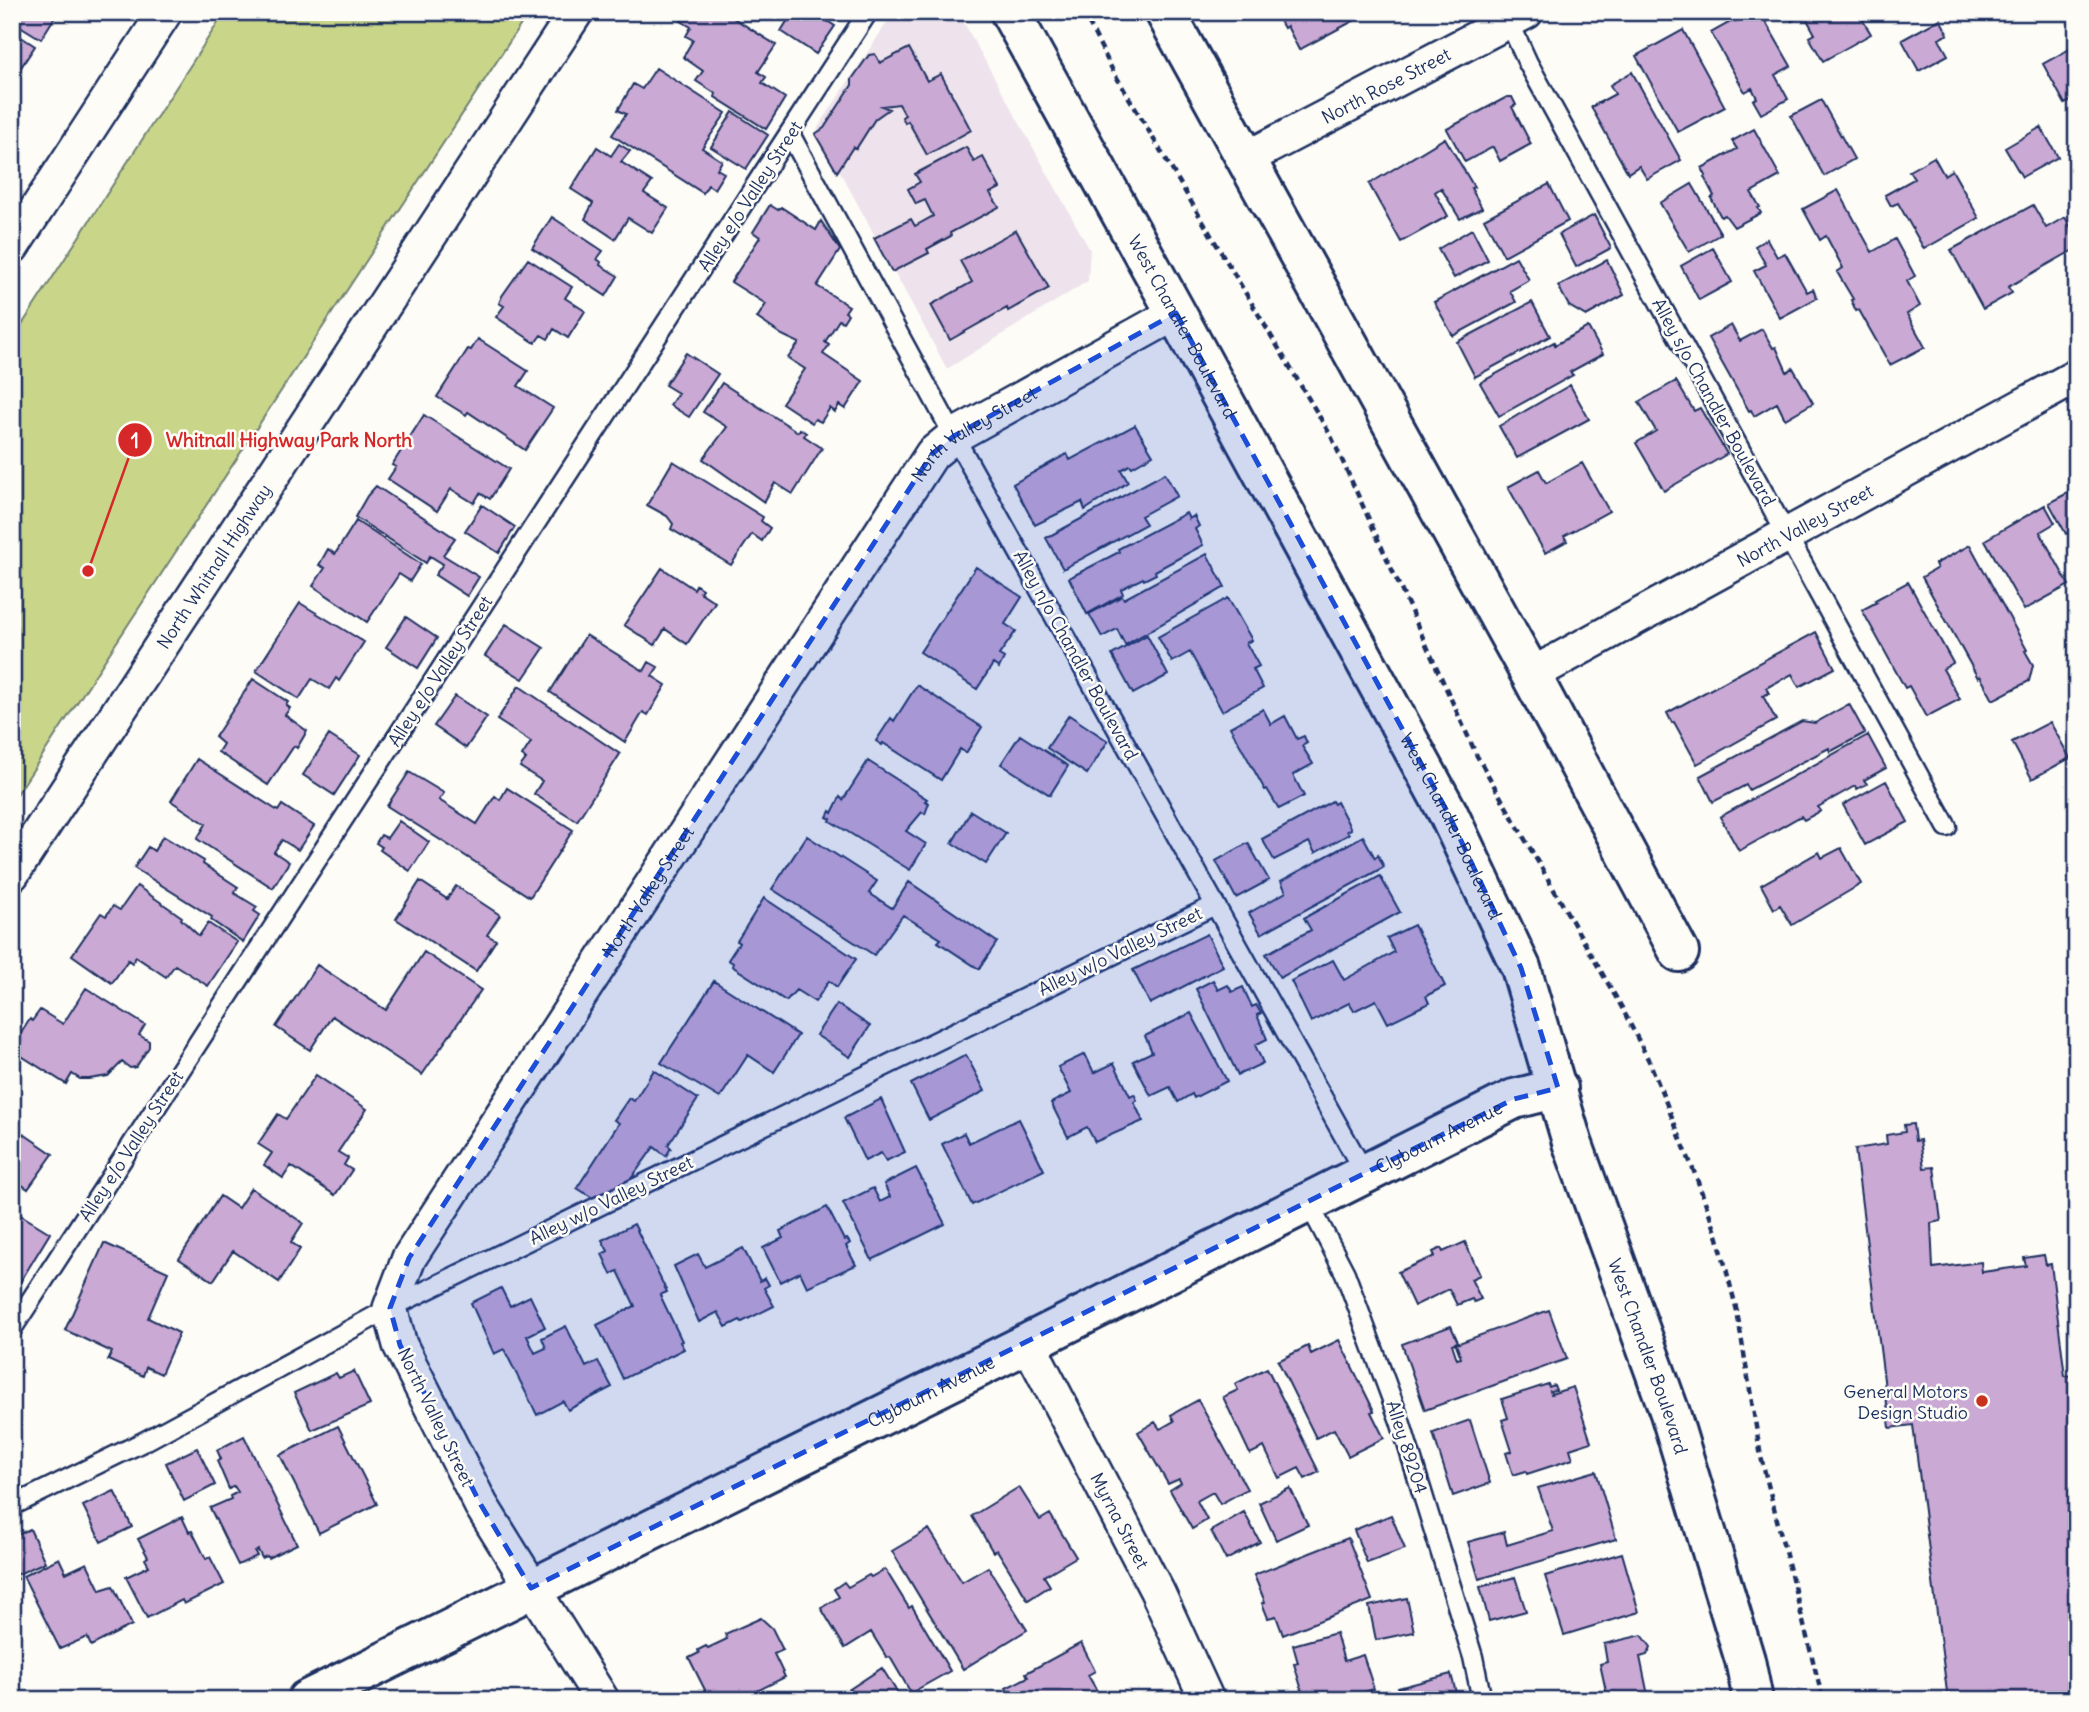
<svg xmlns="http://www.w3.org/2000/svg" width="2089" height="1712" viewBox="0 0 2089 1712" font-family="Delius,sans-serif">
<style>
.built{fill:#eee3ec}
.green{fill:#c9d68a;stroke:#728274;stroke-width:2}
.building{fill:#caa9d4;stroke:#1b2f5e;stroke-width:2}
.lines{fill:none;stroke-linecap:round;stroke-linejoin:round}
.lane-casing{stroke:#1b2f5e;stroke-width:23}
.street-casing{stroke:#1b2f5e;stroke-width:38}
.secondary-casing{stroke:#1b2f5e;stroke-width:44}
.path{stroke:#1b2f5e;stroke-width:4.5;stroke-dasharray:7 5;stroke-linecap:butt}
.lane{stroke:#fdfcf7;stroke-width:18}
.street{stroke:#fdfcf7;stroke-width:33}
.secondary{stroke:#fdfcf7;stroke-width:38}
.marked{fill:#1d4ed8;fill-opacity:0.2;stroke:#1d4ed8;stroke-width:5;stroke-dasharray:14 9;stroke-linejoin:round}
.poi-dot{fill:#c8321e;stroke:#fdfcf7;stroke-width:2.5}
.labels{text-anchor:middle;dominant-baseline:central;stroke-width:5;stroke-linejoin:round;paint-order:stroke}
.street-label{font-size:18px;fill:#1b2f5e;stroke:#fdfcf7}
.poi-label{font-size:18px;fill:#1b2f5e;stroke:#fdfcf7;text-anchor:end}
.leader{fill:none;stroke:#d62828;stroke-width:2.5}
.callout-dot{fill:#d62828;stroke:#fdfcf7;stroke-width:2.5}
.mark-label{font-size:21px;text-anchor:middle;font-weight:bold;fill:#fff}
.callout-label{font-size:19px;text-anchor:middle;font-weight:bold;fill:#d62828;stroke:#fdfcf7;stroke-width:5;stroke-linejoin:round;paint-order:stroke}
</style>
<rect width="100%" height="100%" fill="#fdfcf7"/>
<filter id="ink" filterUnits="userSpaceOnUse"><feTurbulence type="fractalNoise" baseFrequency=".0143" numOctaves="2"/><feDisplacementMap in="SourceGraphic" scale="14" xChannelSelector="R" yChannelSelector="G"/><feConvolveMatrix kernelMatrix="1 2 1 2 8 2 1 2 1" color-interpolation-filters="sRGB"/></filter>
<g filter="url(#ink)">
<path class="built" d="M894 12H958L1090 250 1088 281 947 369 817 129Z"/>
<path class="green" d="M225 12H529L12 802V340Z"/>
<path class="building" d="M12 12H58L41 39 12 21Z
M687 12H724L776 45 758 72 766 77 762 83 785 98 766 129 715 97 716 94 696 81 703 71 683 57 693 40 686 36 691 27 681 21Z
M793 12H813L835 26 816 54 781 31Z
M1280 12H1370L1299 50 1287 26 1284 28 1277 16 1281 14Z
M1758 12H1760L1791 66 1775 75 1788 99 1761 114 1753 100 1757 98 1752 88 1745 92 1711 33 1743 15 1745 20Z
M1787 12H1858L1871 34 1823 61 1809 37 1815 34 1804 14 1792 21Z
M1940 19 1948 34 1939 39 1948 55 1919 71 1902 40Z
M1683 30 1725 107 1678 132 1636 56Z
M12 31 35 46 14 78 12 76Z
M2077 45V98L2065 104 2043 64Z
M909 48 927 81 941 74 971 130 927 155 908 121 905 123 902 117 905 115 899 104 882 106 889 109 875 119 856 149 853 147 837 172 815 134 824 128 852 85V79L869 55 875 54 880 63Z
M656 68 726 113 702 148 722 161 717 169 724 173 714 189 708 185 703 193 612 135 626 114 618 110 633 84 642 89Z
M1632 72 1681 160 1647 179 1639 166 1628 173 1591 107 1615 94 1610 85Z
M1507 97H1512L1516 105 1512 107 1531 144 1500 161 1493 147 1465 162 1447 129Z
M1821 100 1854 159 1824 176 1791 116Z
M733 112 768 135 746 169 711 147Z
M2041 127 2058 157 2022 177 2005 148Z
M1754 129 1780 176 1751 192 1760 207 1758 208 1761 213 1734 227 1725 215 1721 217 1711 198 1714 196 1704 177 1706 176 1702 168 1737 149 1732 141Z
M1445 138 1474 187 1471 188 1482 208 1460 219 1441 188 1435 192 1448 216 1401 242 1369 184Z
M619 144 630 151 621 162 652 182 644 193 668 208 652 233 628 218 615 239 585 219 593 203 571 189 597 147 611 156Z
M966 147 974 162 983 157 1000 188 990 193 999 207 950 233 951 236 927 249 929 253 892 272 874 238 911 219 915 226 933 216 925 200 916 204 908 189 920 182 915 174Z
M1934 157 1944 175 1952 170 1979 218 1924 249 1898 203 1891 206 1885 195 1914 179 1909 171Z
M1549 184 1568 221 1504 256 1484 219Z
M1692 184 1721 234 1689 252 1660 203Z
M1838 190 1872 252 1895 239 1915 276 1907 281 1920 306 1907 314 1925 347 1890 365 1859 310 1856 311 1851 300 1853 299 1837 272 1843 268 1826 236 1820 240 1803 209Z
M770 205 778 210 781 207 816 230 821 221 840 250 817 286 849 306 845 312 848 314 843 322 839 320 825 342 829 345 823 354 863 381 845 409 839 405 835 412 830 408 821 422 815 419 812 423 782 403 805 369 788 358 799 343 782 335 757 318 766 304 731 282 760 237 753 232Z
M2033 205 2046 228 2065 217 2077 238V248L2008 287 2012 293 1983 309 1951 250Z
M1594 215 1611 248 1576 267 1559 234Z
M552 217 603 251 597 259 601 262 600 265 618 276 606 296 532 248Z
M1472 229 1488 260 1454 278 1438 249Z
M1016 230 1049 288 1008 311 1007 308 950 340 931 305 972 282 960 261Z
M1767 239 1777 257 1785 253 1807 292 1813 289 1817 298 1780 318 1754 271 1766 265 1755 246Z
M1713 248 1732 282 1699 300 1681 266Z
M1516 257 1529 280 1510 291 1516 302 1453 336 1434 302Z
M528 259 572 287 565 298 585 311 568 338 554 329 548 339 541 335 535 343 496 317 504 306 499 303 502 296Z
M1607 260 1624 295 1586 316 1569 306 1558 286Z
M1532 302 1550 336 1475 377 1457 342Z
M1731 325 1740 341 1762 329 1773 348 1776 347 1787 372 1793 368 1813 403 1785 419 1777 403 1754 416 1751 410 1749 411 1708 338Z
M1588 327 1603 354 1570 372 1573 375 1499 416 1480 383 1554 342 1555 345Z
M478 339 528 371 518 386 553 408 525 450 468 412 466 415 437 397 468 349 471 350Z
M686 353 718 374 689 417 670 405 678 393 665 385Z
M1676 381 1694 411 1700 408 1727 454 1664 491 1636 443 1656 431 1639 402Z
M722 383 798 432 800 429 806 433 804 436 822 448 793 494 775 483 764 502 703 459 727 427 703 412Z
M1570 385 1589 419 1517 458 1499 426Z
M424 415 509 469 490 499 480 493 474 503 451 489 437 511 388 479 396 467 392 465Z
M1135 425 1153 455 1132 467 1130 465 1121 470 1128 482 1085 510 1082 502 1035 525 1013 484 1067 454 1070 460Z
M673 461 763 517 761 521 770 528 762 541 752 534 731 565 671 529 673 524 667 516 647 505Z
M1582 463 1609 511 1564 536 1567 541 1545 553 1508 487 1539 470 1546 483Z
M1165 473 1177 496 1141 516 1146 524 1063 569 1046 538Z
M376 486 455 538 443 555 479 577 467 596 435 575 443 564 430 556 426 563 355 517 367 496Z
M2077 488V528L2066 534 2049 503Z
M482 505 515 527 499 553 465 531Z
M2045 505 2055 523 2040 532 2069 585 2024 610 1985 540Z
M1186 513 1189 519 1194 516 1199 526 1195 529 1203 545 1155 571 1156 574 1144 580 1143 578 1121 589 1123 594 1087 614 1069 578 1119 552 1118 549Z
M356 521 421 564 410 581 399 574 367 622 313 586 325 568 319 565 328 549 335 554Z
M1970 545 2027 650 2025 651 2033 665 2029 681 1993 700 1980 676 1978 678 1922 577 1937 568 1935 564Z
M1207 554 1225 587 1125 645 1117 629 1102 637 1089 614 1122 596 1124 599Z
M976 567 1022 597 1005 624 1016 631 999 655 1004 658 999 668 993 664 977 689 920 652Z
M662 568 694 589 696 585 702 589 700 592 715 602 687 644 665 629 655 645 624 625Z
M1908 582 1953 663 1943 669 1960 699 1926 717 1909 686 1905 688 1862 610 1877 602 1875 600Z
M1228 598 1252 640 1246 643 1259 666 1253 669 1263 688 1222 711 1190 652 1172 662 1158 637Z
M300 603 364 642 339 681 336 678 329 689 312 679 299 699 256 671Z
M406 617 437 638 418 668 386 647Z
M506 624 544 648 523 679 485 656Z
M1816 632 1835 668 1799 687 1792 674 1766 688 1769 693 1763 696 1776 720 1697 764 1674 722 1672 723 1667 713Z
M586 635 644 671 649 662 658 667 652 676 666 685 648 715 643 712 625 742 550 692Z
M1147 635 1168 675 1133 694 1112 655Z
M253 679 288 702 286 705 290 708 285 715 307 731 297 748 294 746 268 785 218 752 223 744 215 737Z
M917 685 982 727 966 753 960 749 941 780 883 743 882 745 876 741 891 718 894 721Z
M519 686 620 754 577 821 534 794 542 781 520 767 526 759 522 756 531 742 497 720Z
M455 696 487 717 466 748 434 726Z
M1849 704 1865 733 1830 752 1829 748 1749 790 1746 785 1713 802 1700 776 1802 721 1815 723Z
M1263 709 1271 724 1285 716 1297 739 1304 736 1307 743 1302 746 1313 764 1293 775 1304 796 1279 809 1267 789 1265 790 1230 727Z
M1069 715 1108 741 1087 774 1047 748Z
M2050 722 2070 758 2032 779 2012 742Z
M329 735 360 755 334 795 303 775Z
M1020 735 1068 766 1050 795 1001 764Z
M1868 735 1886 768 1864 780 1867 784 1857 789 1855 786 1818 807 1821 811 1804 820 1801 816 1739 851 1720 817Z
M197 759 278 811 282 805 314 826 298 850 282 840 274 852 289 862 273 888 197 839 206 824 171 801Z
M868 761 927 799 925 801 929 803 925 814 922 812 906 831 926 844 910 870 830 821 831 819 827 817 830 811 832 813 840 797 843 800Z
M409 772 444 793 439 800 477 824 495 796 500 800 507 788 573 830 530 897 387 806Z
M1886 781 1908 822 1865 845 1843 805Z
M1332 801 1334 804 1337 802 1351 829 1347 831 1349 834 1315 853 1309 842 1274 860 1262 839Z
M971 811 1006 833 986 864 952 843Z
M399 821 429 842 410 871 380 850 382 847 376 843 381 835 387 838Z
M163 836 204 861 203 864 238 887 234 893 257 907 254 911 260 915 243 942 211 920 212 917 134 868 148 847 154 851Z
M807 836 877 881 869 893 892 908 909 882 997 942 979 969 938 942 941 939 903 915 874 955 772 889Z
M1363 836 1375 858 1378 855 1384 867 1261 934 1249 913 1286 892 1281 881Z
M1248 843 1269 880 1236 898 1216 861Z
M1841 848 1861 884 1792 925 1780 905 1774 909 1761 885 1819 852 1822 858Z
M1380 876 1400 912 1280 978 1266 954 1311 930 1304 918Z
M420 881 447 899 456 886 500 915 487 935 496 940 476 971 396 919Z
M137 886 182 917 181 919 199 936 208 923 237 942 208 986 175 965 166 977 136 957 132 963 128 960 112 983 72 955 101 913 106 916 113 906 120 910Z
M764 898 856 959 837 987 829 981 815 1002 796 990 786 1001 732 966 733 963 728 960 739 943 737 941Z
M1414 925 1445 986 1426 996 1429 1003 1388 1023 1376 1000 1354 1011 1349 1003 1311 1022 1291 981 1333 960 1344 980 1394 952 1387 938Z
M1207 934 1223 966 1150 1004 1133 970Z
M424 952 481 990 422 1075 332 1016 310 1050 276 1027 317 965 386 1010Z
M1213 980 1218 990 1228 985 1232 992 1243 987 1252 1007 1256 1005 1261 1013 1257 1015 1267 1039 1255 1045 1263 1063 1238 1075 1196 989Z
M714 981 798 1035 774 1072 748 1055 720 1098 661 1063Z
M86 988 145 1025 139 1035 149 1041V1047L136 1067 130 1068 122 1062 108 1076 89 1079H80L72 1074 66 1084 12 1050V1047L30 1019 32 1021 40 1010 63 1024Z
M837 1004 870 1026 850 1057 816 1035Z
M1191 1013 1227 1081 1194 1098 1192 1094 1178 1102 1170 1087 1151 1096 1133 1061 1152 1052 1145 1036Z
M1085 1054 1094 1073 1114 1063 1130 1096 1134 1094 1137 1100 1134 1102 1143 1121 1095 1142 1087 1127 1068 1137 1051 1103 1071 1093 1058 1067Z
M966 1055 985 1091 929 1120 911 1084Z
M654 1070 698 1099 668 1145 671 1148 666 1156 654 1147 628 1183 596 1200 577 1188 619 1123 614 1120 629 1098 634 1101Z
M316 1075 367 1109 338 1152 348 1158 344 1165 352 1170 335 1195 291 1166 283 1178 264 1165 272 1153 258 1144 278 1114 286 1119Z
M881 1099 905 1152 886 1161 881 1153 865 1161 844 1118Z
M1019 1119 1044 1170 972 1205 942 1144 964 1133 969 1143Z
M1913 1124 1915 1141 1920 1140 1924 1168 1934 1167 1941 1221 1931 1223 1933 1268 1981 1262 1982 1272 2026 1266 2024 1258 2044 1255 2046 1265 2051 1264 2065 1376 2077 1375V1700H1948L1913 1425 1890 1428 1855 1149 1887 1144 1886 1135 1905 1132 1904 1125Z
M12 1126 53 1154 28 1189 12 1178Z
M916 1168 945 1224 872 1260 843 1203 873 1188 880 1202 890 1197 884 1184Z
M251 1188 303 1223 291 1242 300 1249 279 1282 233 1251 213 1281 179 1259 220 1196 238 1208Z
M827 1207 844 1240 847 1239 850 1243 846 1246 856 1265 807 1287 800 1272 780 1282 763 1248 783 1238 780 1231Z
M16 1212 50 1233 14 1292 12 1218Z
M634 1224 667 1292 660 1295 682 1341 680 1342 684 1349 623 1379 597 1325 635 1306 618 1271 611 1274 602 1254 608 1251 602 1240Z
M1465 1242 1480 1275 1471 1279 1481 1299 1474 1302 1472 1299 1457 1305 1449 1289 1414 1306 1398 1272 1435 1256 1433 1252 1441 1248 1443 1252Z
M104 1243 168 1272 148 1318 179 1333 161 1374 146 1367 143 1376 108 1360 112 1352 65 1330Z
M743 1248 760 1281 765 1278 769 1285 764 1288 774 1306 742 1322 740 1320 726 1327 718 1312 699 1322 674 1266 698 1254 705 1267Z
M501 1288 510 1306 530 1296 545 1327 527 1336 535 1353 546 1348 542 1338 566 1326 586 1367 598 1361 612 1387 568 1410 563 1401 537 1415 504 1349 494 1354 471 1303Z
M1549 1310 1567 1359 1425 1410 1402 1344 1451 1326 1458 1342 1452 1344 1457 1359 1461 1358 1456 1344Z
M1339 1340 1374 1411 1371 1412 1384 1438 1348 1456 1334 1429 1316 1438 1278 1361 1308 1346 1311 1354Z
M1267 1368 1319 1472 1305 1479 1299 1468 1279 1478 1264 1447 1250 1454 1223 1397 1238 1390 1235 1384Z
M354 1371 370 1405 312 1430 294 1393 336 1373 339 1378Z
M1548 1384 1549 1387 1554 1385 1556 1390 1550 1391 1551 1394 1573 1387 1591 1442 1570 1449 1573 1459 1527 1474 1526 1471 1513 1475 1506 1453 1512 1451 1502 1420 1508 1418 1502 1399Z
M1198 1400 1247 1489 1220 1504 1213 1492 1197 1501 1207 1520 1192 1529 1170 1490 1181 1483 1179 1479 1168 1484 1138 1432 1155 1422 1160 1429 1174 1421 1171 1415Z
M1470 1420 1490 1483 1453 1496 1433 1433Z
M338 1426 377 1504 319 1533 280 1455Z
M244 1436 297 1544 268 1558 267 1556 262 1558 258 1550 255 1552 257 1556 238 1565 210 1508 231 1499 230 1496 238 1492 234 1486 229 1489 217 1461 221 1459 217 1450Z
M197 1448 215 1485 184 1501 166 1463Z
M1596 1471 1616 1539 1479 1579 1468 1542 1504 1532 1507 1545 1553 1531 1538 1488Z
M1019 1487 1040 1520 1050 1514 1076 1557 1044 1576 1050 1586 1028 1600 997 1550 993 1552 972 1516Z
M1290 1488 1308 1525 1276 1540 1259 1503Z
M114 1491 132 1527 101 1542 83 1506Z
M1244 1512 1260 1542 1226 1560 1211 1531Z
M1391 1515 1405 1549 1367 1563 1354 1530Z
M182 1517 189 1532 192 1531 206 1559 210 1557 224 1584 184 1604 182 1600 147 1618 126 1577 149 1566 145 1559 148 1557 138 1539Z
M30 1529 45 1562 16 1575 18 1579 12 1582V1537Z
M929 1529 962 1582 988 1567 1027 1630 963 1669 892 1551Z
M1348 1538 1372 1600 1283 1635 1276 1616 1268 1618 1262 1603 1265 1602 1254 1575Z
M1622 1553 1639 1612 1564 1635 1545 1576Z
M59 1558 66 1573 87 1563 100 1590 113 1586 132 1625 91 1646 87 1637 60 1649 23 1576Z
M885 1569 909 1608 912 1606 950 1671 911 1693 890 1657 887 1658 871 1632 845 1648 821 1608 839 1597 834 1589 844 1582 848 1587 869 1575 871 1577Z
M1515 1577 1526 1611 1489 1621 1480 1587Z
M1407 1598 1414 1632 1376 1640 1369 1606Z
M761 1618 772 1628 783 1650 774 1654 785 1677 739 1700H710L689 1658 699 1653 698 1650 706 1646 708 1648 727 1639 725 1634Z
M1336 1633 1344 1661 1363 1655 1374 1689 1345 1698 1344 1695 1328 1700H1305L1294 1664 1298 1663 1293 1645Z
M1642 1635 1651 1647 1647 1655 1640 1657 1649 1700H1608L1600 1664 1607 1662 1604 1644Z
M1081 1643 1095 1671 1088 1675 1100 1696 1092 1700H1012L1006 1688 1028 1677 1026 1673Z
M882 1668 902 1700H833Z
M1451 1674 1458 1700H1401L1398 1688Z"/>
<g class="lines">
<defs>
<path id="lane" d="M1506 15 1528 63 1947 827
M790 134 954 436 1365 1174
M1308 1202 1345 1273 1400 1421 1473 1657 1482 1700
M12 1329 868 12
M12 1506 145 1441 390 1308 1215 905"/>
<g id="street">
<path id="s1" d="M1245 159 1526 12"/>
<path d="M12 247 165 12"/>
<path id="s2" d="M1531 675 2077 376"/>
<path id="s3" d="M12 874 576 12"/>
<path id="s4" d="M1028 1343 1157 1591 1207 1700"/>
<path id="s5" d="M602 1700 481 1505 400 1345 390 1308 409 1258 932 454 954 436 1176 313"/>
</g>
<g id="secondary">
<path id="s6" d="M1010 12 1176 313 1448 813 1521 968 1572 1142 1670 1413 1745 1660 1753 1700"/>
<path d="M1165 12 1531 675 1679 952"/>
<path id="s7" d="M307 1700 1028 1343 1514 1099 1558 1088"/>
</g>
</defs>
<use href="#lane" class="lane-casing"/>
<use href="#street" class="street-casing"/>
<use href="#secondary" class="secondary-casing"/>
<path class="path" d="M1083 12 1113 71 1331 436 1477 756 1621 1006 1650 1063 1697 1179 1718 1238 1737 1311 1761 1457 1823 1700"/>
<use href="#lane" class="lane"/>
<use href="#street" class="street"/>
<use href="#secondary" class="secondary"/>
</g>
</g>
<path class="marked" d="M1176 313 1448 813 1521 968 1558 1088 1514 1099 531 1588 481 1505 400 1345 390 1308 409 1258 932 454 954 436Z"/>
<circle class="poi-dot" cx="1982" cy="1401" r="7"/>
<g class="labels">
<g class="street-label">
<text stroke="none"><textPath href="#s1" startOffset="159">North Rose Street</textPath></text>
<text transform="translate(750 196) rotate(-57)">Alley e/o Valley Street</text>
<text stroke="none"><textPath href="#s6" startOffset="359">West Chandler Boulevard</textPath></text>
<text transform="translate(1714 402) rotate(61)">Alley s/o Chandler Boulevard</text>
<text stroke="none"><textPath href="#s5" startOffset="1505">North Valley Street</textPath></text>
<text stroke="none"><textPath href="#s2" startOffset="312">North Valley Street</textPath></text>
<text stroke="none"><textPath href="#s3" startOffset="368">North Whitnall Highway</textPath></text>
<text transform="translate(1076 655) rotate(61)">Alley n/o Chandler Boulevard</text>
<text transform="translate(440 671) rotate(-57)">Alley e/o Valley Street</text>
<text stroke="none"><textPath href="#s6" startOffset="926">West Chandler Boulevard</textPath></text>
<text stroke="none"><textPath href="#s5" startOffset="938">North Valley Street</textPath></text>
<text transform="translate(1120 951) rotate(-26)">Alley w/o Valley Street</text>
<text stroke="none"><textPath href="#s7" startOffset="1264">Clybourn Avenue</textPath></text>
<text transform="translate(131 1146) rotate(-57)">Alley e/o Valley Street</text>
<text transform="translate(611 1200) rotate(-26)">Alley w/o Valley Street</text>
<text stroke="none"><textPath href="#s6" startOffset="1493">West Chandler Boulevard</textPath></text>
<text stroke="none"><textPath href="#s7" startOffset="696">Clybourn Avenue</textPath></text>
<text transform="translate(436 1417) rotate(64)">North Valley Street</text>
<text transform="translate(1407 1447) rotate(72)">Alley 89204</text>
<text stroke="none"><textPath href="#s4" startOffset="200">Myrna Street</textPath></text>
</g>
<g class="poi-label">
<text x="1968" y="1391">General Motors<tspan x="1968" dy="21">Design Studio</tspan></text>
</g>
</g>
<path class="leader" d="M88 571L135 440"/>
<g class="callout-dot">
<circle cx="88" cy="571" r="7"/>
<circle cx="135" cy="440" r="18"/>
</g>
<g class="mark-label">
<text x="135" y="448">1</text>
</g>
<g class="callout-label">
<text x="289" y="447">Whitnall Highway Park North</text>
</g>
<rect width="2089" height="1712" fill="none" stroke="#fdfcf7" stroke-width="42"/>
<rect x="21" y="21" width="2047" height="1670" fill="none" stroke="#1b2f5e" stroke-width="2.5" filter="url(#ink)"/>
</svg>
